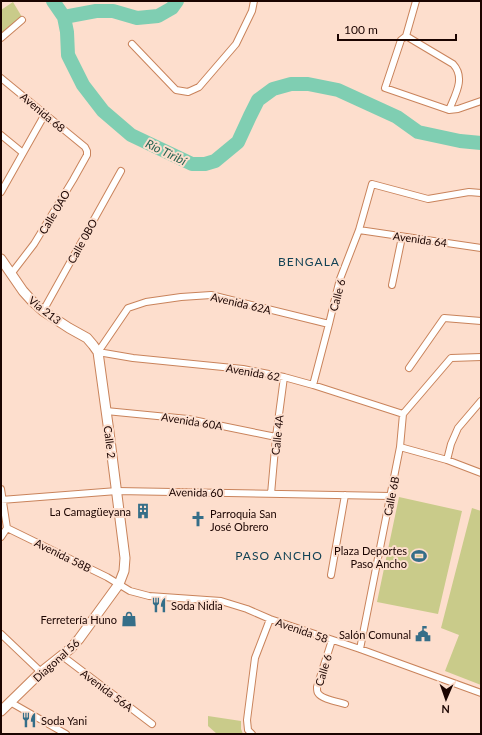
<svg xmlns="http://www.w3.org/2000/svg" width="482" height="735" viewBox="0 0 482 735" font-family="Lato,sans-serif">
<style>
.park{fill:#c9cb8a}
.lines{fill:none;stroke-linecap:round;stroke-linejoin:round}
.river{stroke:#7fceb2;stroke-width:14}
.minor-casing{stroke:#c9835b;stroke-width:8}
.secondary-casing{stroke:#c9835b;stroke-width:11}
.minor{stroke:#fff;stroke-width:6}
.secondary{stroke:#fff;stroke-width:9}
.labels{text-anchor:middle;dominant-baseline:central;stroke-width:4;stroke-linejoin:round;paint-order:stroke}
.street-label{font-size:11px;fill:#1b0400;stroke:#fddecd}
.poi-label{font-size:11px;fill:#1b0400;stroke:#fddecd;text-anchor:end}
.water-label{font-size:12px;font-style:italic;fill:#286452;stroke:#fddecd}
.neighbourhood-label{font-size:12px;letter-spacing:1px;fill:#124255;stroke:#fddecd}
</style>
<rect width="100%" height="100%" fill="#fddecd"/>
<path class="park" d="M13 2 22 17 1 35V10Z
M399 497 462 511 438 614 377 602Z
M472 508 481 511V685L445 671 459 635 441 628Z
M208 716 241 721V729L243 734H217L208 726Z"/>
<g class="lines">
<path class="river" d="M53 1 64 17 67 32 68 55 83 85 103 111 131 135 192 164H205L215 161 238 142 250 116 258 100 273 89 291 84H308L338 90 397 117 418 132 460 141 481 143
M64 17 96 11H113L137 18 158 16 172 8 177 1"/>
<defs>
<path id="minor" d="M406 36 453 64C466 78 455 95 449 110L385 88 401 40 406 36 416 1
M1 38 22 20
M132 44 176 90 188 92 199 87 236 44 252 11 254 1
M1 78 85 147 87 151V155L73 180 34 244 11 274
M449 110 458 109 481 101
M1 135 23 153
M1 192 45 114
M359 230 481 248
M392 285 402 237
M43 311 121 171
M329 324 211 295 181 297 146 302 128 308 98 352 133 358 243 369 284 377 313 385 403 414
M409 368 444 318 481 321
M313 385 329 324 334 303 340 279 359 230 372 184 428 199 469 192 481 193
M106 411 188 419 276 437
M400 447 447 460 481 473
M447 460 451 444 458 428 481 401
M1 489 7 528 1 537
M271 494 276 437 284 377
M1 500 117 491 390 496
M7 528 107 577 130 591 149 596 221 601 247 609 270 619 360 649 481 693
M331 575 345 495
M1 634 41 672
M332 640 317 687C317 689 317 692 318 693 321 699 339 702 345 704
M360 649 400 447 403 414 451 358 481 357
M61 655 152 724
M10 702 66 734
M252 734 248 730 247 720 255 658 270 619"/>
<path id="secondary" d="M1 259 23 291 32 301 43 311 69 328 87 338 93 345 98 352 109 432 125 558 124 571 119 584 79 639 70 649 41 672 1 711"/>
</defs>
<use href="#minor" class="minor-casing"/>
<use href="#secondary" class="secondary-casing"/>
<use href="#minor" class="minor"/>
<use href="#secondary" class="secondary"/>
</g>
<defs>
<symbol id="building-bare" viewBox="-9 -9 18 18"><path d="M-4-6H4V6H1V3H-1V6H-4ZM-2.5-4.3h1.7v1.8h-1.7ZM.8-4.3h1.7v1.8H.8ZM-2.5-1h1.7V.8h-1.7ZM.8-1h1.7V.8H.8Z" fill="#356e88" stroke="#fddecd" stroke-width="2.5" paint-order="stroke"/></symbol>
<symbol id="church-bare" viewBox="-9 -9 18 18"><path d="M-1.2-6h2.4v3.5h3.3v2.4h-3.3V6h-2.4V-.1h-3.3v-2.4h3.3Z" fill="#356e88" stroke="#fddecd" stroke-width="2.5" paint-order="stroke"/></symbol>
<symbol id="stadium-bare" viewBox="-9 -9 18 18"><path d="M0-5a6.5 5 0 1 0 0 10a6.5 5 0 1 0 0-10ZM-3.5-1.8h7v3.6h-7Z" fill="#356e88" stroke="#fddecd" stroke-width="2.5" paint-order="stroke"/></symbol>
<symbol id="restaurant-bare" viewBox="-9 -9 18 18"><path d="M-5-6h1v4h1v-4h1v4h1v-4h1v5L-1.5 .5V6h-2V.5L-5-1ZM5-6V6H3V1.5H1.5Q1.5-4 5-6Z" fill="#356e88" stroke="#fddecd" stroke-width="2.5" paint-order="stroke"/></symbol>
<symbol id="shop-bare" viewBox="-9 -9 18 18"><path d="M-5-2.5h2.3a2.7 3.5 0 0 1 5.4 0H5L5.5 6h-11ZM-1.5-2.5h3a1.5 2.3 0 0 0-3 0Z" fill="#356e88" stroke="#fddecd" stroke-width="2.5" paint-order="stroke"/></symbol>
<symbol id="civic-bare" viewBox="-9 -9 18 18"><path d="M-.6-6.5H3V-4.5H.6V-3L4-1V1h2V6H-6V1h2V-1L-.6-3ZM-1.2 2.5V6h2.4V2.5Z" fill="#356e88" stroke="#fddecd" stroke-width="2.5" paint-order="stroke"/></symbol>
</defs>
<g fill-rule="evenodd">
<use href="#building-bare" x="132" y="500" width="22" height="22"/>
<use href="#church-bare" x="187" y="508" width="22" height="22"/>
<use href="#stadium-bare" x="408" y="545" width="22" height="22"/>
<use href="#restaurant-bare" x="148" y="594" width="22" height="22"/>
<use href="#shop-bare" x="118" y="608" width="22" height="22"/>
<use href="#civic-bare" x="412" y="623" width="22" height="22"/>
<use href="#restaurant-bare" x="18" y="709" width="22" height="22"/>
</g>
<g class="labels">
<g class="street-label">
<text transform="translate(43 112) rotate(40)">Avenida 68</text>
<text transform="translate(54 212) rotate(-59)">Calle 0AO</text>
<text transform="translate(420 239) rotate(8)">Avenida 64</text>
<text transform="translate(82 241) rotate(-61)">Calle 0BO</text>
<text transform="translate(337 295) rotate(-75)">Calle 6</text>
<text transform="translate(241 303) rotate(13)">Avenida 62A</text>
<text transform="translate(45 310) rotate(38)">Vía 213</text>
<text transform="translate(253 372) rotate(10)">Avenida 62</text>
<text transform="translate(192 421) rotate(9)">Avenida 60A</text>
<text transform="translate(277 435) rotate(-84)">Calle 4A</text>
<text transform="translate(110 442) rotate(83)">Calle 2</text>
<text transform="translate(196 492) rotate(1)">Avenida 60</text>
<text transform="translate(391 496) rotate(-79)">Calle 6B</text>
<text transform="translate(63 555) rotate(26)">Avenida 58B</text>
<text transform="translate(302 630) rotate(19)">Avenida 58</text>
<text transform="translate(56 660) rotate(-42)">Diagonal 56</text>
<text transform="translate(323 670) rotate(-73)">Calle 6</text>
<text transform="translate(107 690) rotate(37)">Avenida 56A</text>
</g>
<g class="poi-label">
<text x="131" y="511">La Camagüeyana</text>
<text x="210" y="513" text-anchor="start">Parroquia San<tspan x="210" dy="13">José Obrero</tspan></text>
<text x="407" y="550">Plaza Deportes<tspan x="407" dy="13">Paso Ancho</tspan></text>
<text x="171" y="605" text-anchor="start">Soda Nidia</text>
<text x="117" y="619">Ferretería Huno</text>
<text x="411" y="634">Salón Comunal</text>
<text x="41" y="720" text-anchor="start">Soda Yani</text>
</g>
<g class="water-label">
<text transform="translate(166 152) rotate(26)">Río Tiribí</text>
</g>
<g class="neighbourhood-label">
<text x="309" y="261">BENGALA</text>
<text x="279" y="555">PASO ANCHO</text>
</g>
</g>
<rect width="482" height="735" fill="none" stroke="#1b0400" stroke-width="4"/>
<g transform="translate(446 699) rotate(182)" stroke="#fddecd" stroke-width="3" paint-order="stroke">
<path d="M0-3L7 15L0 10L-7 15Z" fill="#1b0400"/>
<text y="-6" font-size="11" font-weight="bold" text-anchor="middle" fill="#1b0400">N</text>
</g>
<path d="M338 34v6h118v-6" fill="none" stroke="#1b0400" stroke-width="2"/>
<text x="344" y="34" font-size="12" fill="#1b0400" stroke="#fddecd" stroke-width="3" paint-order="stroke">100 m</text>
</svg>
